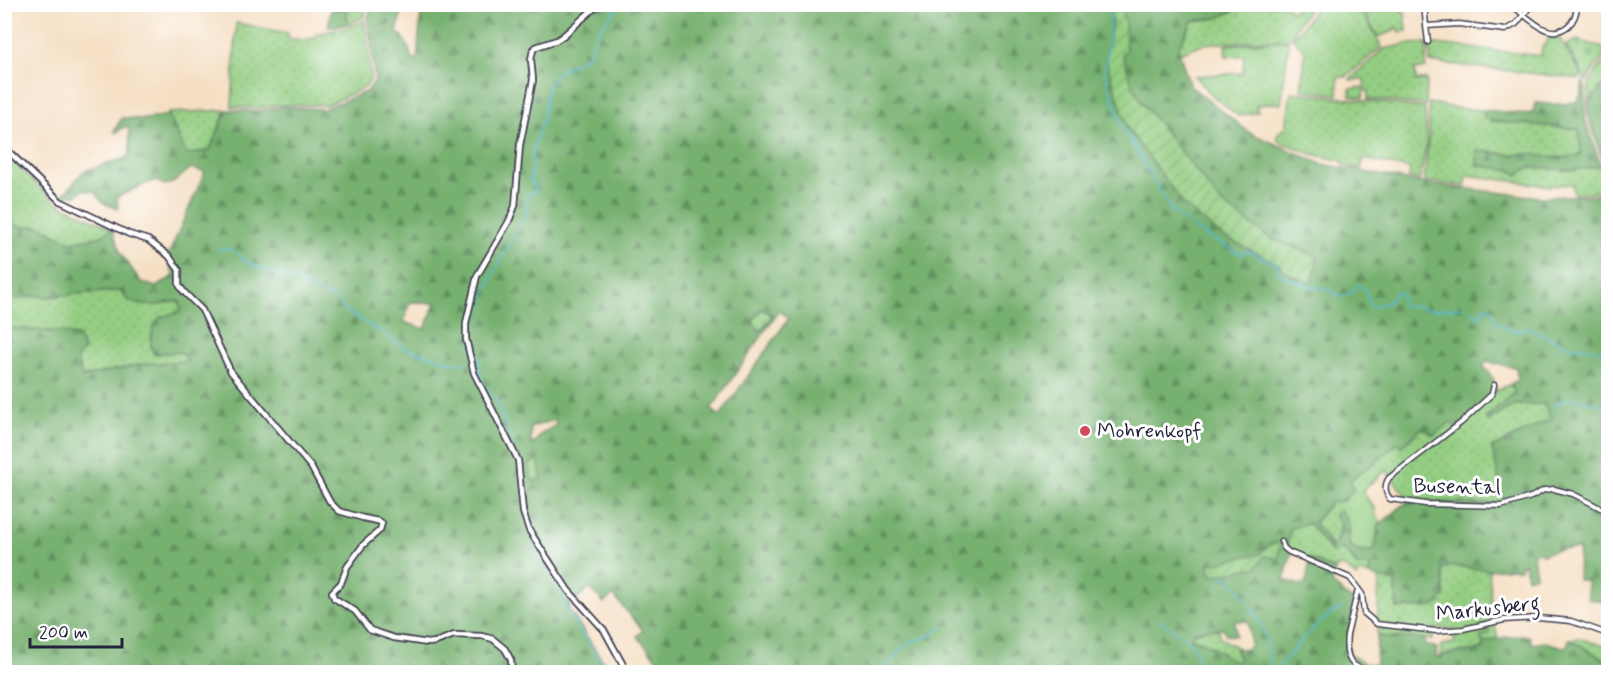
<svg xmlns="http://www.w3.org/2000/svg" width="1613" height="677" viewBox="0 0 1613 677" font-family="Mynerve,sans-serif">
<style>
.grass{fill:url(#grass-dots);stroke:#5b785e;stroke-width:1.5}
.forest{fill:url(#forest-firs);stroke:#4c6a56;stroke-width:1.5;fill-rule:evenodd}
.cemetery{fill:url(#cemetery-stones);stroke:#5b785e;stroke-width:1.5}
.park{fill:#94ce82;stroke:#5b785e;stroke-width:1.5}
.garden{fill:url(#garden-furrows);stroke:#5b785e;stroke-width:1.5}
.lines{fill:none;stroke-linecap:round;stroke-linejoin:round}
.stream{stroke:#57bcd5;stroke-width:1.5}
.minor-casing{stroke:#423e4f;stroke-width:7}
.tertiary-casing{stroke:#423e4f;stroke-width:8}
.minor{stroke:#fff;stroke-width:4}
.tertiary{stroke:#fff;stroke-width:4.5}
.poi-dot{fill:#d1495b;stroke:#fff;stroke-width:2}
.labels{text-anchor:middle;dominant-baseline:central;stroke-width:6;stroke-linejoin:round;paint-order:stroke}
.poi-label{font-size:21px;fill:#22223b;stroke:#fff;text-anchor:start}
.street-label{font-size:21px;fill:#22223b;stroke:#fff}
</style>
<defs>
<pattern id="grass-dots" width="8" height="8" patternUnits="userSpaceOnUse" patternTransform="scale(1.5)"><rect width="8" height="8" fill="#94ce82"/><path d="M2 2h.1M6 6h.1" fill="none" stroke="#7fb171" stroke-width="1.8" stroke-linecap="round"/></pattern>
<pattern id="forest-firs" width="22" height="20" patternUnits="userSpaceOnUse" patternTransform="scale(1.5)"><rect width="22" height="20" fill="#77b170"/><path d="M5 1l3.5 6h-7zM16 11l3.5 6h-7z" fill="#61905d"/></pattern>
<pattern id="cemetery-stones" width="16" height="16" patternUnits="userSpaceOnUse" patternTransform="scale(1.5)"><rect width="16" height="16" fill="#94ce82"/><path d="M2 7V4a2 2 0 0 1 4 0v3zM10 15v-3a2 2 0 0 1 4 0v3z" fill="#7fb171"/></pattern>
<pattern id="garden-furrows" width="10" height="10" patternUnits="userSpaceOnUse" patternTransform="scale(1.5)"><rect width="10" height="10" fill="#94ce82"/><path d="M-1 1l2-2M0 10L10 0M9 11l2-2" fill="none" stroke="#7fb171"/></pattern>
</defs>
<rect width="100%" height="100%" fill="#fff"/>
<filter id="ink" filterUnits="userSpaceOnUse"><feTurbulence type="fractalNoise" baseFrequency=".0167" numOctaves="2"/><feDisplacementMap in="SourceGraphic" scale="12" xChannelSelector="R" yChannelSelector="G"/><feConvolveMatrix kernelMatrix="1 2 1 2 8 2 1 2 1" color-interpolation-filters="sRGB"/></filter>
<filter id="wash" filterUnits="userSpaceOnUse"><feTurbulence type="fractalNoise" baseFrequency=".008" numOctaves="4" result="noise"/><feDisplacementMap in="SourceGraphic" scale="24" xChannelSelector="R" yChannelSelector="G"/><feGaussianBlur stdDeviation="1.35" result="paint"/><feColorMatrix in="noise" values="0 0 0 0 0 0 0 0 0 0 0 0 0 0 0 0 0 1.4 0 .05"/><feComposite in="paint" operator="in"/></filter>
<g filter="url(#wash)">
<rect width="100%" height="100%" fill="#f5dfc3"/>
<path class="grass" d="M346 5H366L365 17 348 24Z
M1225 5H1285L1292 12 1297 7 1295 5H1313L1299 22 1292 37 1288 39 1203 44 1180 53 1178 48 1192 21 1217 18 1232 11Z
M1318 5H1357L1382 46 1346 77H1338V95L1301 90 1305 51 1293 39Z
M1360 5H1403L1401 11H1405L1407 31 1400 32 1397 27 1394 28V31L1378 37Z
M365 21 371 78 366 87 327 105H278L260 108 232 107 236 23 288 33V38L301 40 315 38 316 34 341 29Z
M1550 37 1560 39 1581 74 1580 79 1430 62 1429 43 1541 56 1542 48Z
M1286 40 1289 43 1281 104 1270 103 1256 106 1258 112 1238 116 1212 95 1195 76 1243 73 1244 56H1226L1225 45Z
M1427 43 1426 68 1415 70 1416 81 1427 79 1426 105 1368 99V91L1364 90 1363 98 1350 96V89L1365 87 1364 79 1350 80V79L1383 49 1408 44Z
M1608 54V80L1588 103 1589 83Z
M1291 92 1425 108 1427 143 1420 178 1419 180 1409 178 1410 169 1365 159 1363 160 1361 169 1343 165V161L1312 154 1280 142 1277 139 1278 133 1286 128Z
M1429 103 1464 109 1485 110 1484 118H1489L1491 121 1579 129 1581 153 1574 157 1546 158 1527 154 1510 155 1487 150 1477 164 1513 171 1541 167 1568 170 1601 166 1608 180V191L1574 194 1572 184 1548 186 1467 175 1465 186 1424 181 1429 136Z
M226 110 210 150 187 155 168 113Z
M4 154 57 203 112 228 100 237 70 242 39 226 20 227 5 220Z
M86 291 92 293 122 291C125 304 144 306 156 305 164 305 172 299 180 302L181 311 168 315 153 328 151 347 154 354 180 352 186 357 187 361 142 364 82 377 77 358 61 332 5 328V298L38 296 48 297Z
M761 309 773 315 760 332 752 321Z
M1511 384 1515 393 1486 417 1488 421 1514 405 1544 404 1552 419 1492 448 1505 503 1475 504 1409 500 1386 470 1362 491 1376 510 1374 513 1381 522 1377 532 1375 550C1351 557 1349 543 1341 524L1335 544 1332 547 1314 523 1349 481 1378 460 1397 442 1401 447 1422 428 1452 422 1458 428 1495 391Z
M1309 523 1332 553 1341 548 1349 553 1357 566 1370 565 1369 575 1361 573 1357 577 1344 567 1339 566 1335 570 1292 551 1287 546 1291 528Z
M1454 566 1489 570 1491 603 1487 604 1491 633 1481 637 1484 649 1465 653 1464 651 1444 655 1441 658V645L1455 643 1453 629H1434L1433 640 1377 636 1379 578 1396 582 1397 608 1432 607 1440 603 1441 598H1445L1442 569Z
M1211 628 1219 630 1220 638 1238 648 1236 649 1239 659 1236 663 1201 641 1191 638 1193 633Z
M1578 638 1608 647V672H1605L1606 660 1569 639Z"/>
<path class="forest" d="M1112 4V7H1122L1123 4 1225 5 1233 11 1217 18 1192 21 1178 49 1190 86 1250 133 1322 164 1434 185 1540 197 1602 195 1608 203V602L1588 599 1587 580H1578L1579 549C1566 549 1554 548 1543 555L1538 551 1533 555 1536 575 1527 578 1525 564 1520 565 1521 569 1516 570 1515 568 1489 570 1454 566 1442 568 1445 598H1441L1440 603 1432 607 1397 608 1395 582 1369 575 1370 566H1357L1349 553 1341 548 1332 553 1309 523 1291 528 1287 546 1292 551 1284 580 1300 585 1306 583 1310 559 1335 570 1332 584 1357 604 1348 639 1350 654 1363 663 1374 665 1376 662 1377 636 1425 639 1424 644 1437 648 1436 657 1441 658 1444 655 1484 649 1483 643C1500 637 1512 636 1529 636L1532 644 1545 642 1563 647 1567 646 1569 639 1607 661 1605 672H655L657 671 654 667 659 662 637 636 643 630 613 595 604 603 590 588 568 608 610 672H5V328L61 332 79 337 84 349 77 358 82 377 142 364 187 361 186 357 180 352 154 354C148 346 151 327 159 319 163 314 175 315 181 311L180 302C172 299 164 305 155 305 143 306 125 304 121 291 96 292 74 293 51 297 45 297 38 295 32 296 28 296 23 298 18 299 12 299 10 297 5 298L4 220 20 227 39 226 70 242 100 237 112 228 121 254 141 282 156 287 174 276 167 258 205 172 191 168 173 183 164 185 155 180 117 197 118 209C108 205 99 203 96 192L82 190 76 196 70 194 64 200 60 198 84 171 126 158 130 153 129 128 124 127 116 133 114 131 122 118 146 119 168 115 187 155 210 150 227 110 261 111 282 107 324 109 368 91 375 80 368 20 371 5ZM398 5 421 11 417 59 411 58 409 49 402 35 397 34 401 14ZM1111 8H1120C1127 26 1122 33 1122 50 1122 64 1133 87 1140 100L1222 204 1272 239 1318 257 1289 274 1276 263 1185 206 1128 129 1106 60 1112 22ZM410 302 435 303 425 329 404 322ZM761 309 773 315 760 332 752 321ZM779 311 789 318 720 416 711 409ZM1488 360 1495 364 1516 367 1518 380 1511 384 1515 393 1486 418 1488 421 1514 405 1544 404 1551 419 1492 448 1504 503 1475 504 1409 500 1378 526 1375 550C1364 553 1358 553 1349 545 1350 531 1351 521 1340 510L1334 515 1341 524C1340 532 1338 542 1332 547L1314 522 1331 502 1343 501 1354 490 1350 481 1378 460 1397 443 1401 447 1422 428 1434 435 1451 422 1457 429 1495 391C1496 380 1491 375 1483 366ZM555 420 556 425 541 434 534 444H531V427ZM1235 621H1248L1251 645 1247 649H1236L1239 659 1236 663 1213 647 1191 638 1193 633C1203 628 1212 630 1224 629L1226 635 1236 636Z
M332 5H346L348 24 328 27Z
M1608 80V175L1588 116V103Z
M1583 81 1585 88V119L1601 166C1590 167 1579 170 1568 170 1550 170 1532 162 1517 175L1513 171 1477 165V151C1489 150 1498 154 1510 155 1516 156 1523 154 1529 154 1546 156 1564 161 1581 154L1579 129 1491 121 1489 118H1484L1485 110 1526 114 1533 113 1535 103C1544 103 1572 107 1578 100 1583 95 1582 87 1583 81Z"/>
<path class="cemetery" d="M1577 40 1608 49 1586 81 1566 45Z"/>
<path class="park" d="M538 460 542 479 532 481 528 465Z
M1494 623 1498 638 1483 643 1481 637 1490 633 1488 624Z"/>
<path class="garden" d="M1111 7 1120 8 1125 21 1126 51 1122 53 1132 84 1140 100 1222 204 1272 239 1318 257 1312 283 1289 274 1276 263 1222 236 1185 206 1128 129 1106 60 1112 22Z
M1281 542 1278 559 1264 556 1257 567 1211 576 1209 564 1259 554 1270 544Z"/>
<g class="lines">
<path class="stream" d="M1112 4 1105 74 1121 124 1172 211 1198 231 1240 254 1248 251 1276 264 1281 275 1308 286 1330 290 1340 296 1349 294 1358 285C1371 290 1365 298 1372 307L1389 302 1396 292 1403 296 1401 303 1403 307C1415 303 1426 311 1438 310 1444 309 1445 307 1452 309L1457 307 1472 310 1478 317 1485 306 1490 308 1496 322 1513 331 1529 328C1543 337 1556 339 1571 348 1583 344 1595 348 1606 354L1608 365
M596 34 620 4
M217 250 224 248 235 251
M238 253 245 261 271 272
M275 273C295 278 311 291 331 297
M335 299 350 314 382 332 402 347 453 363 466 362
M471 346 475 323 490 280 527 212V195L537 189 530 180 532 172V152L543 118 547 89 557 73 587 56 595 37
M473 348 480 359V375L483 383 497 402 506 427
M1553 407C1566 391 1591 403 1608 406
M507 430 513 446
M520 461 523 469 522 477
M522 482 533 533
M533 541V544L538 553
M540 555 564 595V607L609 672
M1222 578 1228 576C1243 593 1256 611 1264 632 1267 639 1267 647 1269 655 1270 662 1274 666 1273 672
M1160 620 1186 639 1196 651 1200 672
M910 642 929 636 943 626
M876 672 896 657 899 651 909 643
M1275 672C1295 649 1315 621 1343 607"/>
</g>
</g>
<g filter="url(#ink)">
<g class="lines">
<defs>
<path id="minor" d="M1424 4 1426 26
M1509 4C1527 14 1547 43 1568 26 1575 20 1577 13 1577 4
M1428 42 1426 26 1459 24 1505 30 1516 24 1532 4
M1494 385 1492 394 1462 422 1389 478C1384 485 1385 493 1390 499L1425 504 1501 506 1531 497 1544 490 1554 489 1573 494 1608 512
M1281 541 1284 548 1289 552 1350 578 1362 594 1364 613 1377 624 1436 631 1463 629 1504 620 1538 618 1571 621 1608 634
M1358 589 1347 635C1343 670 1360 670 1388 672"/>
<path id="tertiary" d="M599 4 563 36 557 40 536 47 533 50 531 59 533 80 520 145 515 206 509 221 477 276 466 323V339L474 373 518 460 523 512 529 530 568 590 604 630 627 672
M4 147 60 201 129 234 148 240 169 256 179 270V285L184 292 202 310 231 372 311 467 330 502 339 511 363 518 378 521 382 523 380 530 363 545 347 567 341 583 332 592 334 598 355 611 370 630 394 638 428 643 436 642 454 635 482 636 493 639 505 649 511 660 512 672"/>
</defs>
<use href="#minor" class="minor-casing"/>
<use href="#tertiary" class="tertiary-casing"/>
<use href="#minor" class="minor"/>
<use href="#tertiary" class="tertiary"/>
</g>
</g>
<circle class="poi-dot" cx="1085" cy="431" r="6"/>
<g class="labels">
<g class="poi-label">
<text x="1097" y="431">Mohrenkopf</text>
</g>
<g class="street-label">
<text transform="translate(1457 487) rotate(1)">Busental</text>
<text transform="translate(1488 609) rotate(-6)">Markusberg</text>
</g>
</g>
<rect width="1613" height="677" fill="none" stroke="#fff" stroke-width="24"/>
<path d="M30 638v9h92v-9" fill="none" stroke="#22223b" stroke-width="3"/>
<text x="39" y="638" font-size="18" fill="#22223b" stroke="#ffffff" stroke-width="4.5" paint-order="stroke">200 m</text>
</svg>
